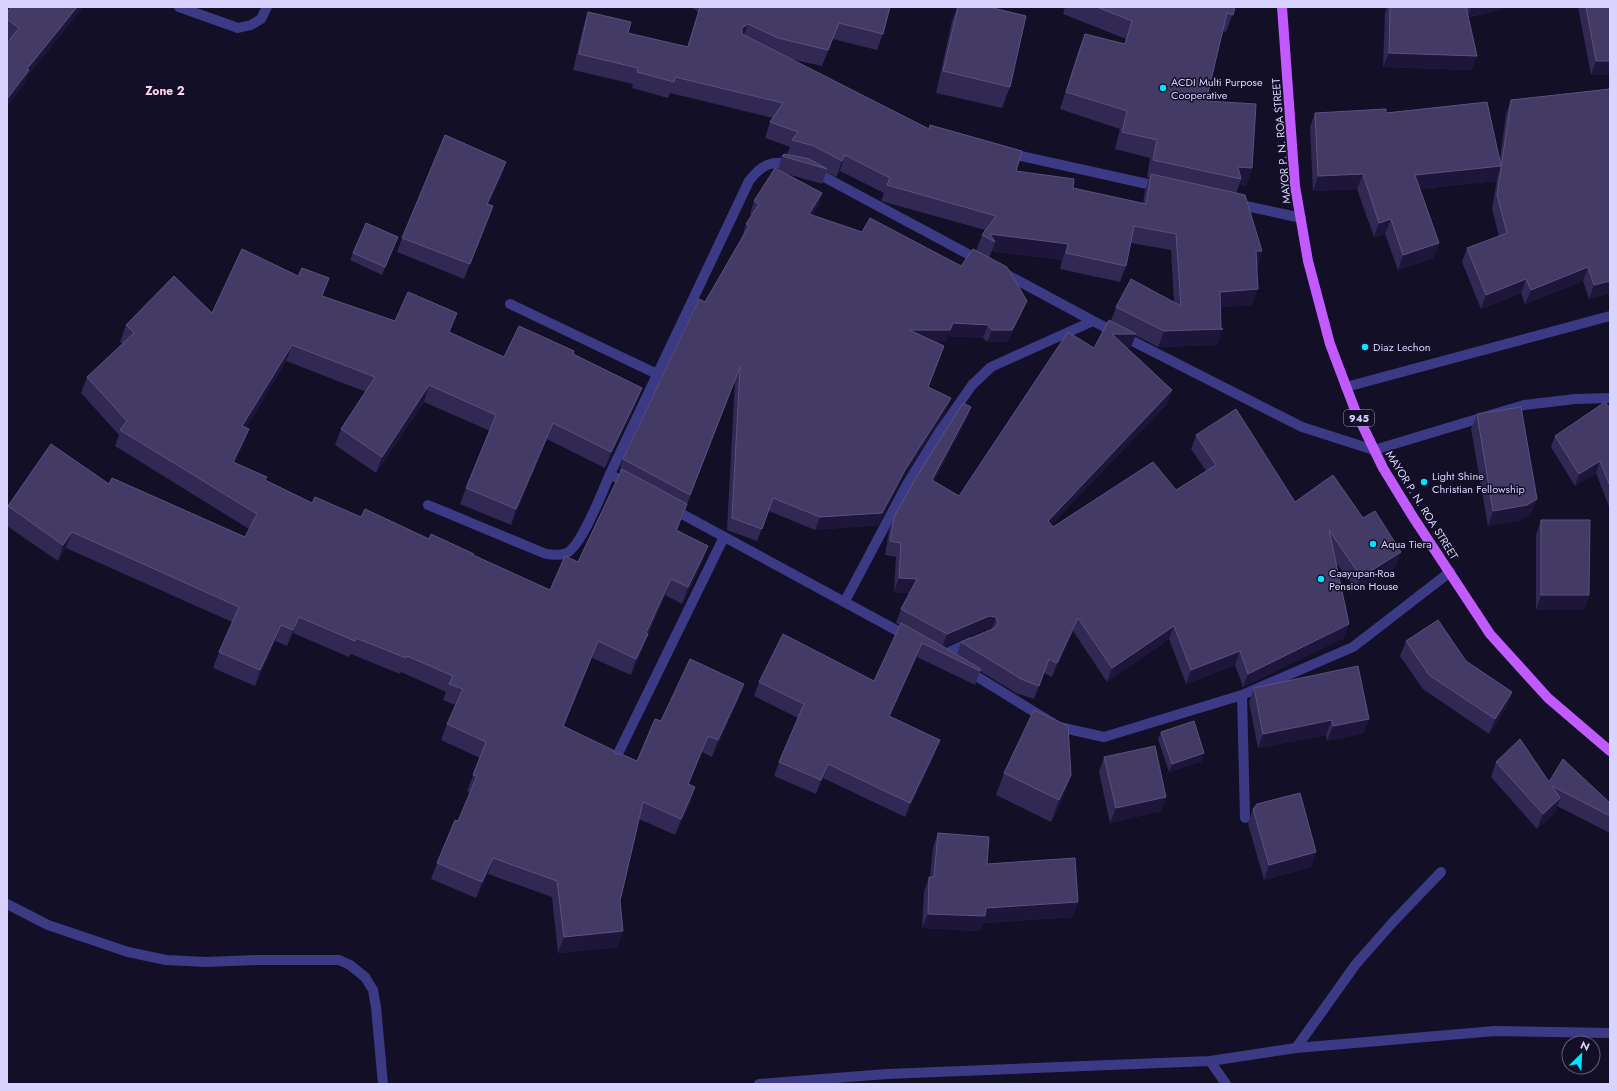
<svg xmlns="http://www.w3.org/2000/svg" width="1617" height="1091" viewBox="0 0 1617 1091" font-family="Jost,sans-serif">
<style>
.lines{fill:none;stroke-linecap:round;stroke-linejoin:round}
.minor{stroke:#3d3a85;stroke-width:10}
.major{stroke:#c25bff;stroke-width:10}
.wall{fill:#312854;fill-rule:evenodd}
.shaded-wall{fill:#1d163a}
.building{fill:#433a66;stroke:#5a527e}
.poi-dot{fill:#00e5ff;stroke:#130f26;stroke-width:1.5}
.labels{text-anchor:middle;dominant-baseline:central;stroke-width:3;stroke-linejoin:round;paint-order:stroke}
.shield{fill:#130f26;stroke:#9e99be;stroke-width:1}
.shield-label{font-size:10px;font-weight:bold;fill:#d9d4ff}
.poi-label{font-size:11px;fill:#d9d4ff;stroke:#130f26;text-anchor:start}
.street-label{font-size:11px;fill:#d9d4ff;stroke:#130f26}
.neighbourhood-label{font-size:12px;font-weight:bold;fill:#ffd6f0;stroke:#130f26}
</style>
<rect width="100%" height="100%" fill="#130f26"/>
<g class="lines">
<path class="minor" d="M179 7 238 28 251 25 261 19 267 7
M1008 153 1161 187
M813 171 981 261
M1237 204 1301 218
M1002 272 1093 321 1302 427 1374 450 1524 405 1575 399 1610 398
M510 304 657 374
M1346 387 1610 316
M629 485 610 474 749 181C762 164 772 160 793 164
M428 505 546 554C551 554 559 556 564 554 580 551 603 490 610 474
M671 508 909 637
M845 601 906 486 940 431 972 385 991 367 1093 321
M942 655 971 642
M968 671 1059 727 1104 737 1242 695 1353 647 1450 572
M1242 695 1245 818
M613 764 724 537
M7 904 48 925 128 952 166 960 206 962 259 960H339L350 965 365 977 373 990 376 1007 383 1084
M1296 1048 1356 964 1393 922 1441 872
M1210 1061 1226 1084
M759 1084 887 1074 1210 1061 1296 1048 1495 1031 1610 1033"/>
<path class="major" d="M1282 7 1295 186 1308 261 1330 344 1355 410 1383 468 1413 517 1490 634 1548 698 1610 751"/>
</g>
<path class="wall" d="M83 7 26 78 24 85 9 40 7 38V12Z
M691 7H889L883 34 877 50 833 39 822 66 790 59 929 129 930 125 1016 171 1073 188 1143 203 1145 190 1149 178 1147 177 1150 158 1115 149 1120 129 1060 109 1078 52 1085 34 1124 44 1126 39 1063 14 1065 7H1235L1226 32 1222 31 1206 101 1252 168 1246 186 1239 185 1236 193 1262 251 1257 267 1252 305 1221 307 1217 345 1158 347 1135 335 1131 347 1126 348 1172 390 1167 404 1051 525 1053 527 1176 490 1206 471 1191 449 1196 435 1295 502 1363 518 1401 552 1396 566 1356 590 1335 561 1344 638 1243 687 1235 665 1186 684 1169 639 1107 682 1073 631 1052 677 1044 673 1034 699 1016 693 980 671 975 685 917 657 890 716 935 754 905 817 823 778 816 794 774 776 779 762 798 718 754 696 759 682 874 681 900 625 896 623 901 609 910 593 894 592 896 557 885 555 889 531 894 517 971 407 966 420 934 481 959 496 1094 348 1111 321 1116 307 1174 302 1171 250 1131 243 1126 266 1120 282 1060 269 1062 260 992 251 989 258 1022 313 1007 342H987L983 338 948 336 946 342H937L944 346 928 388 951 398 946 411 900 483 878 525 815 530 769 511 757 541 727 530 735 379 677 531 708 546 702 563 682 604 665 595 648 634 642 650 631 675 592 658 564 726 616 754 637 761 661 721 738 700 712 757 702 752 689 784 695 787 690 804 675 835 639 819 620 901 618 947 558 953 552 897 488 874 476 898 431 879 437 863 458 821 470 792 467 791 480 758 441 740 447 724 455 705 443 700 446 692 401 672 400 674 351 654 349 657 293 633 287 646 275 641 255 686 213 668 219 652 232 622 66 548 58 561 7 526V508L8 506 109 484 245 537 249 529 115 446 119 435 81 393 87 377 123 344 120 342 126 325 212 313 298 276 322 296 395 321 450 333 504 357 573 354 636 404 605 468 547 439 511 525 460 504 466 488 490 431 424 402 376 473 335 445 341 429 366 392 286 361 246 428 249 429 243 445 235 462 266 481 312 503 429 539 473 555 550 590 578 562 621 472 619 471 623 459 705 302 742 237 746 224 752 215 750 214 754 201 778 170 782 156 787 154 790 147 765 138 770 122 773 118 670 93 668 98 632 88 633 84 573 70 583 28 588 12 628 33 687 47 698 12ZM840 171 884 193 881 201 985 230 982 235 976 251 961 266 812 215 818 206 822 193 784 173 822 184 826 172 836 177ZM984 630H989L961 642 957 654 944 647Z
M957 7H989L1010 87 1002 108 936 93 952 21Z
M1387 7H1501L1500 10 1469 17 1472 70 1383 67 1385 13Z
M1578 7H1610V75H1591Z
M1511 100 1610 293 1589 299 1583 281 1525 304 1521 293 1481 309 1462 262 1467 248 1499 236 1492 209 1497 179 1496 181 1420 189 1439 243 1433 258 1398 270 1385 234 1374 237 1357 189 1313 191 1310 127 1315 113H1386L1500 158 1506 114Z
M501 177 488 204 487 221 464 279 397 252 402 238Z
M395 244 382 275 350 260 353 253Z
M1610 408V509L1596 473 1575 486 1551 447 1555 436Z
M1477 414 1531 514 1521 520 1488 526 1471 429Z
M1541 520 1589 595 1584 610H1536V535Z
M1406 641 1466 661 1512 692 1507 707 1489 734 1423 689 1400 656Z
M1254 688 1364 733 1327 741 1326 735 1258 748 1249 702Z
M1161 732 1202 761 1169 772 1158 739Z
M1104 757 1166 797 1161 811 1110 823 1099 772Z
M1496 762 1610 803V833L1557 806 1555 813 1537 829 1491 777Z
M1004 773 1064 796 1051 822 996 795Z
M1253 809 1311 867 1264 880 1248 824Z
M938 833 987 864 1073 917 983 923 980 931 922 928 924 892 929 877H930L933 848Z"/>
<path class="shaded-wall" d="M77 7H83L26 78 24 85 7 107V99L27 69Z
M1471 7H1501L1500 10 1467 17Z
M748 24 742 41V28Z
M1389 53 1477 56 1472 70 1383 67Z
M1596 61H1610V75H1591Z
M845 155 840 171 836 177 842 161Z
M506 162 501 177 482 219 487 204Z
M1501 166 1496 181 1410 190 1415 175Z
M1238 167 1252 168 1246 186 1239 185 1241 179Z
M1363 174 1357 189 1313 191 1318 176Z
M822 193 818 206 805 227 809 214Z
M1391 219 1385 234 1374 237 1379 223Z
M990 234 1068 244 1062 260 992 251 995 242Z
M1439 243 1433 258 1398 270 1403 255Z
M1256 251H1262L1256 267Z
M1588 267 1583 281 1525 304 1531 290Z
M1526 279 1521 293 1481 309 1486 295Z
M1610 281V293L1589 299 1594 285Z
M1258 289 1252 305 1214 308 1220 292Z
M1027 301 1022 313 1007 342H987L992 330Z
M457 313 451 329 443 349 449 332Z
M953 323 988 325 983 338 948 336 946 342H905L909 330Z
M1223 329 1217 345 1158 347 1164 331Z
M1112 334H1136L1131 347 1107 348Z
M292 345 286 361 237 443 242 426Z
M429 385 424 402 376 473 382 457Z
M642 388 636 404 605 468 611 452Z
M1172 390 1167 404 1043 534 1048 521Z
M951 398 946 411 900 483 878 525 815 530 820 517 905 470Z
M971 407 966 420 927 494 932 480Z
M553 423 547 439 511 525 516 509Z
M249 429 243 445 227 478 233 462Z
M1600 461 1596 473 1575 486 1579 474Z
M1537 499 1531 514 1521 520 1488 526 1493 511Z
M72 532 66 548 58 561 63 545Z
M708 546 702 563 682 604 688 587Z
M1401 552 1396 566 1356 590 1361 577Z
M899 578 917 579 912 593 894 592Z
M671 579 665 595 640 649 646 633Z
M1541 595H1589L1584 610H1536Z
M989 616 996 617 991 631 984 630 942 648 947 634Z
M299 617 293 633 287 646 293 630Z
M1078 618 1073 631 1052 677 1057 663Z
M1349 624 1344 638 1243 687 1248 674Z
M281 625 275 641 255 686 260 670Z
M1174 626 1169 639 1107 682 1112 668Z
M648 634 642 650 631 675 636 659Z
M598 641 592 658 557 742 563 726Z
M922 643 917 657 884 730 889 716Z
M1240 651 1235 665 1186 684 1191 670Z
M744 684 738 700 712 757 718 740Z
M1512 692 1507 707 1489 734 1495 719Z
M1369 719 1364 733 1327 741 1333 726Z
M1332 720 1326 735 1258 748 1263 734Z
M708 736 702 752 682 800 688 784Z
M940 740 935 754 905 817 910 803Z
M1204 753 1202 761 1169 772 1172 764Z
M828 764 823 778 816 794 821 780Z
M1071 775 1064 796 1051 822 1059 800Z
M695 787 690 804 675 835 681 819Z
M1166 797 1161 811 1110 823 1116 808Z
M1560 798 1555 813 1537 829 1543 814Z
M1316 852 1311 867 1264 880 1269 865Z
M493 858 488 874 476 898 482 882Z
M1078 902 1073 917 983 923 980 931 922 928 928 914 986 908Z
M623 931 618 947 558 953 564 937Z"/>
<path class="building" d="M11 7H77L27 69 29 70 7 99V43L19 28 7 19V12Z
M700 7H890L883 34 839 23 828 50 778 38 748 24 742 28V34L929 129 930 125 1022 151 1016 171 1074 179 1073 188 1146 204 1151 174 1245 195 1262 251H1256L1258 289 1220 292 1221 328 1223 329 1164 331 1116 307 1131 279 1181 306 1176 234 1134 226 1126 266 1066 253 1068 244 990 234 995 242 982 235 996 216 887 185 890 178 845 155 842 161 814 146 792 140 798 132 770 122 783 103 675 77 674 82 637 72 638 68 579 54 588 12 631 22 628 33 688 47Z
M958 7H989L1026 16 1010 87 943 71Z
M1097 7H1235L1233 15 1227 13 1206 101 1256 104 1252 168 1238 167 1241 179 1153 160 1157 140 1122 132 1127 111 1066 92 1085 34 1125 44 1132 21Z
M1390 7H1466L1477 56 1389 53Z
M1586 7H1610V61H1596Z
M1610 89V281L1594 285 1588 267 1531 290 1526 279 1486 295 1467 248 1507 233 1497 195 1511 100Z
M1487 102 1501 166 1415 175 1439 243 1403 255 1391 219 1379 223 1363 174 1318 176 1315 113 1386 109V113Z
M445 135 506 162 487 204 493 206 470 264 402 238Z
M784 154 800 157 809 159 827 169 782 156Z
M775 168 822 193 809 214 862 232 870 218 961 266 973 249 1007 267 1027 301 1012 330H992L988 325 953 323 950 330H909L944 346 928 387 951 398 905 470 882 513 820 517 773 498 762 529 732 518 740 367 690 495 623 459 699 299 705 302 749 226 746 224 759 204 754 201Z
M366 223 398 237 385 267 353 253Z
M242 249 298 276 302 268 329 278 322 296 395 321 408 292 457 313 449 332 504 357 519 326 574 351 573 354 642 388 611 452 553 423 516 509 466 488 496 415 429 385 382 457 341 429 375 377 292 345 242 426 249 429 233 462 267 477 265 480 312 503 315 497 361 517 365 509 429 539 431 534 474 554 473 555 550 590 565 556 578 562 622 469 687 504 676 530 708 546 688 587 671 579 646 633 648 634 636 659 598 641 563 726 613 750 616 754H621L637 761 655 719 661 721 690 659 744 684 718 740 708 736 688 784 695 787 681 819 643 802 620 901 623 931 564 937 557 881 493 858 482 882 437 863 455 820 458 821 477 776 473 775 486 742 447 724 463 689 449 684 453 676 407 656 406 658 356 638 355 641 299 617 293 630 281 625 260 670 219 652 239 607 72 532 63 545 8 506 51 444 109 484 112 478 245 537 257 514 120 430 127 421 87 377 134 333 126 325 174 276 212 313Z
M1109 320 1136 334H1112L1172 390 1048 521 1053 527 1153 462 1176 490 1216 465 1196 435 1236 409 1295 502 1333 475 1363 518 1375 511 1401 552 1361 577 1329 530 1349 624 1248 674 1240 651 1191 670 1174 626 1112 668 1078 618 1057 663 1049 659 1039 686 1021 679 961 642 995 628 998 623 996 617 989 616 947 634 901 609 917 579 899 578 901 543 890 541 894 517 917 476 963 403 971 407 932 480 959 496 1068 332 1094 348Z
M1605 402 1610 408V486L1600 461 1579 474 1555 436Z
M1521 407 1537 499 1527 505 1493 511 1477 414Z
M1541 520H1590L1589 595H1541Z
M1438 620 1466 661 1512 692 1495 719 1429 675 1406 641Z
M901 623 944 647 981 669 980 671 922 643 889 716 940 740 910 803 828 764 821 780 779 762 804 704 759 682 783 634 874 681Z
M1358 666 1369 719 1333 726 1332 720 1263 734 1254 688Z
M1034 710 1068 726 1071 775 1059 800 1004 773Z
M1194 721 1204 753 1172 764 1161 732Z
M1520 739 1549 782 1563 759 1610 803V816L1552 786 1560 798 1543 814 1496 762Z
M1155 746 1166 797 1116 808 1104 757Z
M1300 793 1316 852 1269 865 1253 809 1257 804Z
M938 833 989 837 987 864 1075 858 1078 902 986 908 985 916 928 914 929 877H934Z"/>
<g class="poi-dot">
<circle cx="1163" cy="88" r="4"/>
<circle cx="1365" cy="347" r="4"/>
<circle cx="1424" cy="482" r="4"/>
<circle cx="1373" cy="544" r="4"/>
<circle cx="1321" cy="579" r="4"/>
</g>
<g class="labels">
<rect class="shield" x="1344" y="410" width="30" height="16" rx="3"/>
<g class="shield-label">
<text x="1359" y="418">945</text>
</g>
<g class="poi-label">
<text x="1171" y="82">ACDI Multi Purpose<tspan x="1171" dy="13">Cooperative</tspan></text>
<text x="1373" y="347">Diaz Lechon</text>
<text x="1432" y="476">Light Shine<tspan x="1432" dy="13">Christian Fellowship</tspan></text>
<text x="1381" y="544">Aqua Tiera</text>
<text x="1329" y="573">Caayupan-Roa<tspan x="1329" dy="13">Pension House</tspan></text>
</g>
<g class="street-label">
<text transform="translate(1281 141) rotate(-95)">MAYOR P. N. ROA STREET</text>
<text transform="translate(1422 505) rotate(58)">MAYOR P. N. ROA STREET</text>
</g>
<g class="neighbourhood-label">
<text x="165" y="91">Zone 2</text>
</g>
</g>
<rect width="1617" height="1091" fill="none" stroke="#d9d4ff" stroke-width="16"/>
<g transform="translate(1581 1055) rotate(24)"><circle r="19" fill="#130f26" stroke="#625e7d"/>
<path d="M0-3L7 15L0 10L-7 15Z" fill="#00e5ff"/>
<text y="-6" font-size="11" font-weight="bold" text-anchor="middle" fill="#d9d4ff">N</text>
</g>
</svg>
